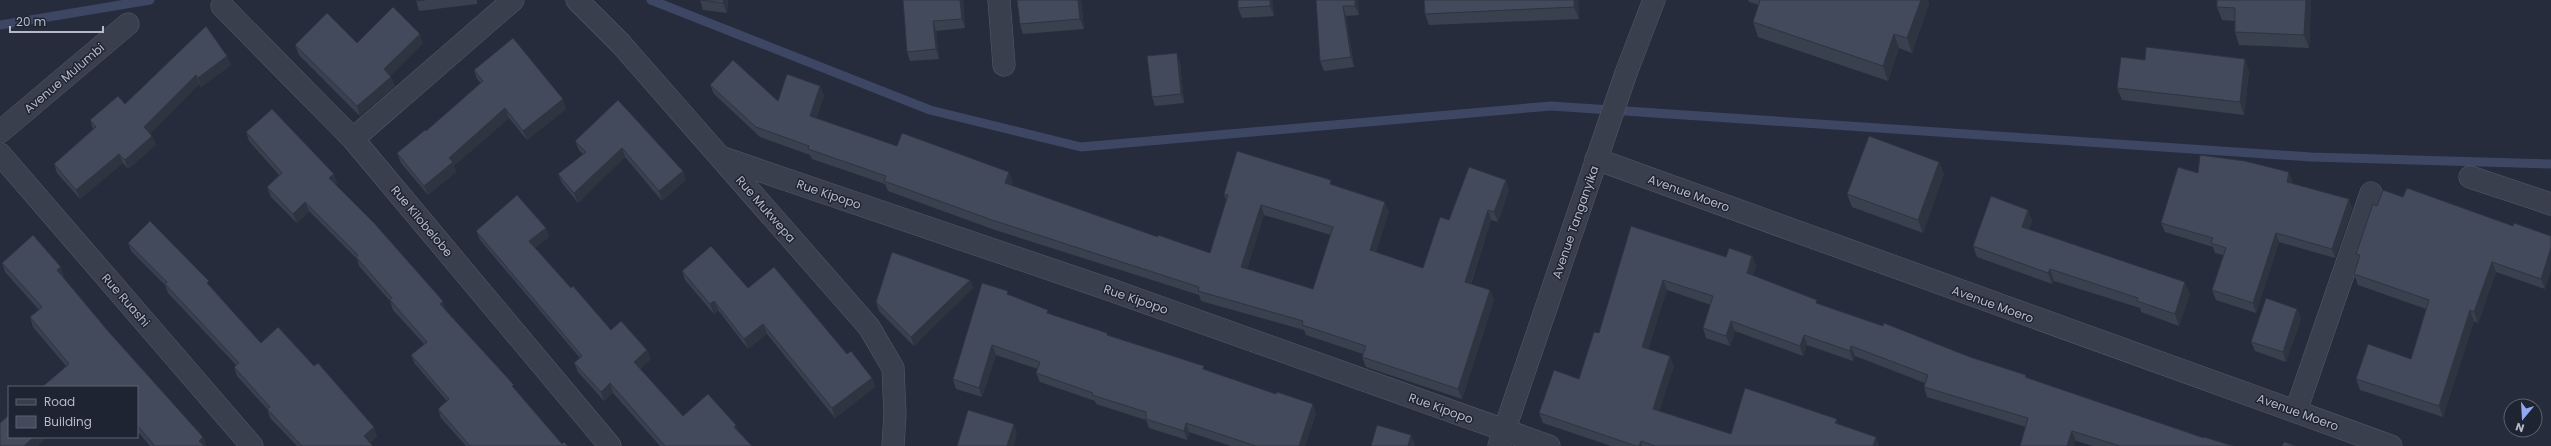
<svg xmlns="http://www.w3.org/2000/svg" width="2551" height="446" viewBox="0 0 2551 446" font-family="Poppins,sans-serif">
<style>
.lines{fill:none;stroke-linecap:round;stroke-linejoin:round}
.stream{stroke:#3d4764;stroke-width:9}
.minor-casing{stroke:#555a68;stroke-width:23}
.minor{stroke:#3a3f4d;stroke-width:22}
.wall{fill:#39404e;fill-rule:evenodd}
.shaded-wall{fill:#2e3440}
.building{fill:#424a5b;stroke:#2e3440;fill-rule:evenodd}
.labels{text-anchor:middle;dominant-baseline:central;stroke-width:3;stroke-linejoin:round;paint-order:stroke}
.street-label{font-size:12px;fill:#b6bac8;stroke:#1f2432}
</style>
<rect width="100%" height="100%" fill="#262c3c"/>
<g class="lines">
<path class="stream" d="M651 0 930 110 1081 147 1551 106 2311 157 2551 164
M0 25 150 0"/>
<defs>
<path id="minor" d="M577 0 621 44 869 327 893 368 895 414 893 446
M999 0 1004 65
M222 6 353 139 610 446
M0 132 128 24
M353 139 513 0
M0 154 252 446
M720 157 1111 290 1549 446
M1596 159 2391 446
M2470 177 2551 204
M2296 411 2371 193
M1499 446 1626 73 1654 0"/>
</defs>
<use href="#minor" class="minor-casing"/>
<use href="#minor" class="minor"/>
</g>
<path class="wall" d="M416 0H477V4L419 11Z
M700 0H728L727 13 703 10Z
M903 0H963L965 28 936 31 939 59 910 61 907 52Z
M1017 0H1081L1084 29 1023 34 1020 24Z
M1272 0 1274 16 1242 18 1238 8Z
M1316 0H1358L1359 15 1346 16 1354 67 1324 71 1320 61Z
M1424 0H1578L1579 19 1429 25 1425 14Z
M1748 0H1928L1929 4 1912 53 1899 48 1888 81 1758 37 1753 22 1759 5 1749 2Z
M2311 0 2309 48 2239 45 2235 32V21L2222 20 2217 7Z
M357 43H423L390 76 395 86 360 116 299 55 295 45Z
M227 56 231 65 201 87 199 84 150 134 152 136 156 145 128 169 123 163 80 199 57 173 54 164 93 129 90 120Z
M2145 60 2249 71 2244 115 2122 100 2117 88Z
M1180 62 1184 103 1155 106 1152 97Z
M474 70 566 109 527 140 509 118 454 166 456 172 428 195 401 163 397 153 426 131 481 83 477 79Z
M710 85 778 101 820 86 824 96 816 118 897 146 1013 182 1011 185 1158 237 1210 253 1226 200 1224 194 1333 185 1389 211 1376 252 1423 268 1449 220 1506 180 1509 190 1498 222 1491 220 1471 284 1490 290 1494 300 1462 399 1366 367 1362 357 1363 354 1306 335 1304 330 1201 301 1199 295 995 230 888 191 885 184 812 159 810 155 760 137 714 94ZM1264 215 1331 235 1313 289 1247 269Z
M618 100 686 180 662 201 625 157 578 203 562 183 558 174 583 154 579 150 575 141Z
M246 132 337 183 336 185 516 390 562 444 568 446H466L441 418 438 409 447 401 415 364 411 355 424 344 393 310 390 301 359 266 357 259 309 211 297 223 271 197 267 187 279 175 249 141Z
M1939 162 1944 174 1923 233 1852 207 1847 194Z
M2198 173 2293 182 2292 184 2349 199 2352 209 2335 258 2279 242 2256 313 2216 300 2212 290 2223 255 2215 253 2213 247 2165 232 2161 223Z
M2403 197 2551 236V270L2545 289 2496 272 2478 323 2474 321 2443 417 2360 390 2356 379 2411 359 2426 309 2358 285 2354 274 2358 260 2356 254 2377 206Z
M2028 210 2032 221 2029 229 2190 294 2179 326 2141 312 2140 308 2054 281 2052 284 1977 257 1973 246Z
M1631 226 1726 257 1752 256 1756 266 1753 275 1818 304 1970 357 2026 375 2027 378 2204 438 2233 446H2093L2076 441 2026 427 1927 397 1924 387 1925 383 1855 356 1853 361 1807 345 1803 356 1735 331 1730 346 1706 338 1703 328 1711 305 1667 290 1648 349 1674 366 1659 411 1731 434 1839 424 1876 437 1879 446H1611L1543 423 1539 413 1579 379 1599 333Z
M546 228 549 237 535 248 571 288 611 330 647 350 651 359 640 369 683 416 739 432 752 446H660L613 393 604 401 578 372 574 363 580 358 480 240 476 231Z
M128 243 211 287 261 343 377 436 370 443 373 446H297L270 418 267 409 237 376 234 367 236 365 168 293 165 285 131 251Z
M2 263 64 276 63 277 108 331 203 437 206 446H150L139 433 137 434V387L66 366 33 327 30 317 39 310 5 272Z
M682 271 748 288 847 354 872 378 875 387 835 418 767 334 748 349 718 310 714 314 685 280Z
M970 280 973 288 914 346 879 311 876 302Z
M1010 295 1050 314 1108 336 1206 370 1316 413 1305 446H1231L1189 432 1187 440 1149 428 1146 420 1096 404 1095 401 1040 382 1036 373 1038 369 996 355 982 397 956 389 953 379Z
M2297 309 2301 319 2286 362 2255 351 2251 342Z"/>
<path class="shaded-wall" d="M724 0H728L727 13 723 3Z
M960 0H963L965 28 962 19Z
M1078 0H1081L1084 29 1080 19Z
M1270 0H1272L1274 16 1270 6Z
M1355 0H1358L1359 15 1355 6Z
M1574 0H1578L1579 19 1574 7Z
M1921 0H1928L1929 4 1912 53 1907 38Z
M2306 0H2311L2309 48 2304 35Z
M1343 6 1346 16 1354 67 1351 57Z
M933 21 936 31 939 59 936 49Z
M420 34 423 43 387 79 384 69Z
M1894 34 1899 48 1888 81 1883 66Z
M1177 53 1180 62 1184 103 1181 94Z
M227 56 231 65 201 87 198 78Z
M2245 59 2249 71 2244 115 2240 102Z
M196 75 199 84 148 136 144 127Z
M391 77 395 86 360 116 357 106Z
M820 86 824 96 813 125 810 116Z
M563 99 566 109 527 140 523 131Z
M505 108 509 118 454 166 456 172 428 195 424 186 449 158Z
M152 136 156 145 128 169 125 160Z
M622 148 625 157 578 203 574 193Z
M119 154 123 163 80 199 76 190Z
M1939 162 1944 174 1923 233 1918 220Z
M683 171 686 180 662 201 659 191Z
M1009 172 1013 182 1009 193 1005 183Z
M2289 172 2293 182 2290 192 2287 182Z
M334 174 337 183 333 188 329 178Z
M1506 180 1509 190 1498 222 1494 212Z
M2349 199 2352 209 2335 258 2332 249Z
M305 202 309 211 297 223 293 214Z
M1385 202 1389 211 1374 259 1370 250Z
M1261 205 1264 215 1245 276 1241 267Z
M1488 210 1491 220 1468 291 1465 282Z
M2028 210 2032 221 2026 239 2022 227Z
M546 228 549 237 533 250 529 241Z
M2276 233 2279 242 2256 313 2253 303Z
M2551 248V270L2545 289 2541 279Z
M1752 256 1756 266 1751 283 1747 273Z
M2492 262 2496 272 2478 323 2474 312Z
M61 267 64 276 61 279 57 270Z
M2050 269 2054 281 2052 284 2048 273Z
M970 280 973 288 914 346 911 337Z
M1663 280 1667 290 1645 357 1642 347Z
M2185 282 2190 294 2179 326 2175 314Z
M1490 290 1494 300 1462 399 1458 389Z
M443 301 446 311 440 304Z
M714 301 718 310 714 314 710 304Z
M2297 309 2301 319 2286 362 2283 352Z
M2470 310 2474 321 2443 417 2439 406Z
M1731 321 1735 331 1730 346 1726 336Z
M763 324 767 334 748 349 744 339Z
M1804 335 1807 345 1803 356 1800 346Z
M992 345 996 355 982 397 979 388Z
M1851 346 1855 356 1853 361 1850 351Z
M647 350 651 359 637 371 634 362Z
M1670 356 1674 366 1657 419 1653 409Z
M872 378 875 387 835 418 832 408Z
M610 383 613 393 604 401 601 392Z
M1313 404 1316 413 1305 446H1299Z
M1837 419 1840 429 1835 423Z
M1186 423 1189 432 1187 440 1184 431Z
M1014 424 1017 434 1014 446H1007Z
M736 425 740 434 734 427Z
M374 427 377 436 368 445 364 436Z
M2072 431 2076 441 2074 446H2067Z
M1411 435 1415 444 1414 446H1408Z
M34 437H48L38 446H24Z
M203 437 206 446H201L199 441Z
M1876 437 1879 446H1873Z
M1641 441 1642 446H1639Z"/>
<path class="building" d="M416 0H425L416 1Z
M700 0H724L723 3Z
M903 0H960L962 19 933 21 936 49 907 52Z
M1017 0H1078L1080 19 1020 24Z
M1238 0H1270V6L1238 8Z
M1316 0H1355V6H1343L1351 57 1320 61Z
M1424 0H1574V7L1425 14Z
M1760 0H1921L1907 38 1894 34 1883 66 1753 22Z
M2217 0H2306L2304 35 2235 32V8L2217 7Z
M393 7 420 34 384 69 391 77 357 106 295 45 327 13 357 43Z
M206 26 227 56 198 78 196 75 144 127 152 136 125 160 119 154 76 190 54 164 96 127 90 120 118 96 125 104Z
M513 38 563 99 523 131 505 108 449 158 453 162 424 186 397 153 425 130 426 131 483 81 474 70Z
M2146 47 2245 59 2240 102 2117 88 2121 57 2145 60Z
M1177 53 1181 94 1152 97 1147 56Z
M733 60 778 101 787 74 820 86 810 116 897 146 902 133 1009 172 1005 183 1158 237V235L1210 253 1228 195 1224 194 1237 151 1331 180 1330 184 1385 202 1370 250 1423 268 1440 217 1449 220 1469 167 1506 180 1494 212 1488 210 1465 282 1490 290 1458 389 1362 357 1366 346 1302 325 1303 321 1198 291 1199 287 992 220 884 181 886 176 808 149 809 146 756 127 710 85ZM1261 205 1333 227 1313 289 1241 267Z
M618 100 683 171 659 191 622 148 574 193 558 174 586 152 575 141Z
M272 109 334 174 329 178 375 224 443 301 440 304 514 385 512 386 562 444 564 442 568 446H470L438 409 449 399 411 355 427 342 390 300 392 298 356 257 358 255 305 202 293 214 267 187 282 173 246 132Z
M1869 136 1939 162 1918 220 1847 194Z
M2200 155 2245 161 2289 172 2287 182 2349 199 2332 249 2276 233 2253 303 2212 290 2226 248 2211 243 2213 238 2161 223 2178 167 2198 173Z
M2407 188 2513 226 2514 223 2551 236V248L2541 279 2492 262 2474 312 2470 310 2439 406 2356 379 2368 344 2411 359 2429 300 2354 274 2360 255 2356 254 2373 204 2377 206 2383 190 2403 197Z
M517 195 546 228 529 241 571 288 573 286 611 330 621 321 647 350 634 362 683 416 708 394 736 425 734 427 752 446H665L610 383 601 392 574 363 582 356 476 231Z
M1991 196 2028 210 2022 227 2185 282 2175 314 2137 301 2138 298 2050 269 2048 273 1973 246Z
M150 221 209 281 207 283 261 343 278 327 314 366 318 363 374 427 364 436 373 446H302L267 409 270 407 234 367 239 363 165 284 167 282 128 243Z
M1631 226 1726 257 1729 248 1752 256 1747 273 1817 300 1816 303 1883 326 1884 323 1970 357 2026 375 2025 377 2204 438V437L2233 446H2120L2072 431 2067 446H2020L2028 418 1924 387 1928 375 1851 346 1850 351 1804 335 1800 346 1731 321 1726 336 1703 328 1713 296 1663 280 1642 347 1670 356 1653 409 1731 434 1745 388 1837 419 1835 423 1876 437 1873 446H1655L1641 441 1639 446H1636L1539 413 1554 370 1579 379 1594 332 1599 333Z
M33 235 61 267 57 270 108 331 203 437 199 441 204 446H155L137 425V387H42L69 364 30 317 42 307 2 263Z
M711 246 748 288 774 267 847 354 851 351 872 378 832 408 763 324 744 339 714 301 710 304 682 271Z
M892 252 970 280 911 337 876 302Z
M982 283 1008 291 1007 294 1048 310 1047 313 1107 333V335L1204 366 1203 369 1276 394 1277 392 1313 404 1299 446H1256L1186 423 1184 431 1146 419V412L1092 395 1093 393 1036 373 1040 362 992 345 979 388 953 379Z
M2266 298 2297 309 2283 352 2251 342Z
M968 410 1014 424 1007 446H957Z
M9 415V437H34L24 446H0V423Z
M1377 425 1411 435 1408 446H1371Z
M2284 442 2296 446H2282Z"/>
<g class="labels">
<g class="street-label">
<text transform="translate(64 78) rotate(-40)">Avenue Mulumbi</text>
<text transform="translate(1689 193) rotate(20)">Avenue Moero</text>
<text transform="translate(829 194) rotate(19)">Rue Kipopo</text>
<text transform="translate(766 209) rotate(49)">Rue Mukwepa</text>
<text transform="translate(422 221) rotate(50)">Rue Kilobelobe</text>
<text transform="translate(1575 222) rotate(-71)">Avenue Tanganyika</text>
<text transform="translate(1136 299) rotate(19)">Rue Kipopo</text>
<text transform="translate(126 300) rotate(49)">Rue Ruashi</text>
<text transform="translate(1993 304) rotate(20)">Avenue Moero</text>
<text transform="translate(1441 408) rotate(20)">Rue Kipopo</text>
<text transform="translate(2298 412) rotate(20)">Avenue Moero</text>
</g>
</g>
<rect x="8" y="386" width="130" height="52" fill="#1f2432" stroke="#5b606e"/>
<rect x="16" y="399" width="20" height="6" fill="#3a3f4d" stroke="#5b606e"/>
<text x="44" y="406" font-size="12" fill="#b6bac8">Road</text>
<rect x="16" y="416" width="20" height="12" fill="#424a5b" stroke="#5b606e"/>
<text x="44" y="426" font-size="12" fill="#b6bac8">Building</text>
<g transform="translate(2523 418) rotate(198)"><circle r="19" fill="#1f2432" stroke="#5b606e"/>
<path d="M0-3L7 15L0 10L-7 15Z" fill="#92a8f0"/>
<text y="-6" font-size="11" font-weight="bold" text-anchor="middle" fill="#b6bac8">N</text>
</g>
<path d="M10 26v6h93v-6" fill="none" stroke="#b6bac8" stroke-width="2"/>
<text x="16" y="26" font-size="12" fill="#b6bac8" stroke="#1f2432" stroke-width="3" paint-order="stroke">20 m</text>
</svg>
